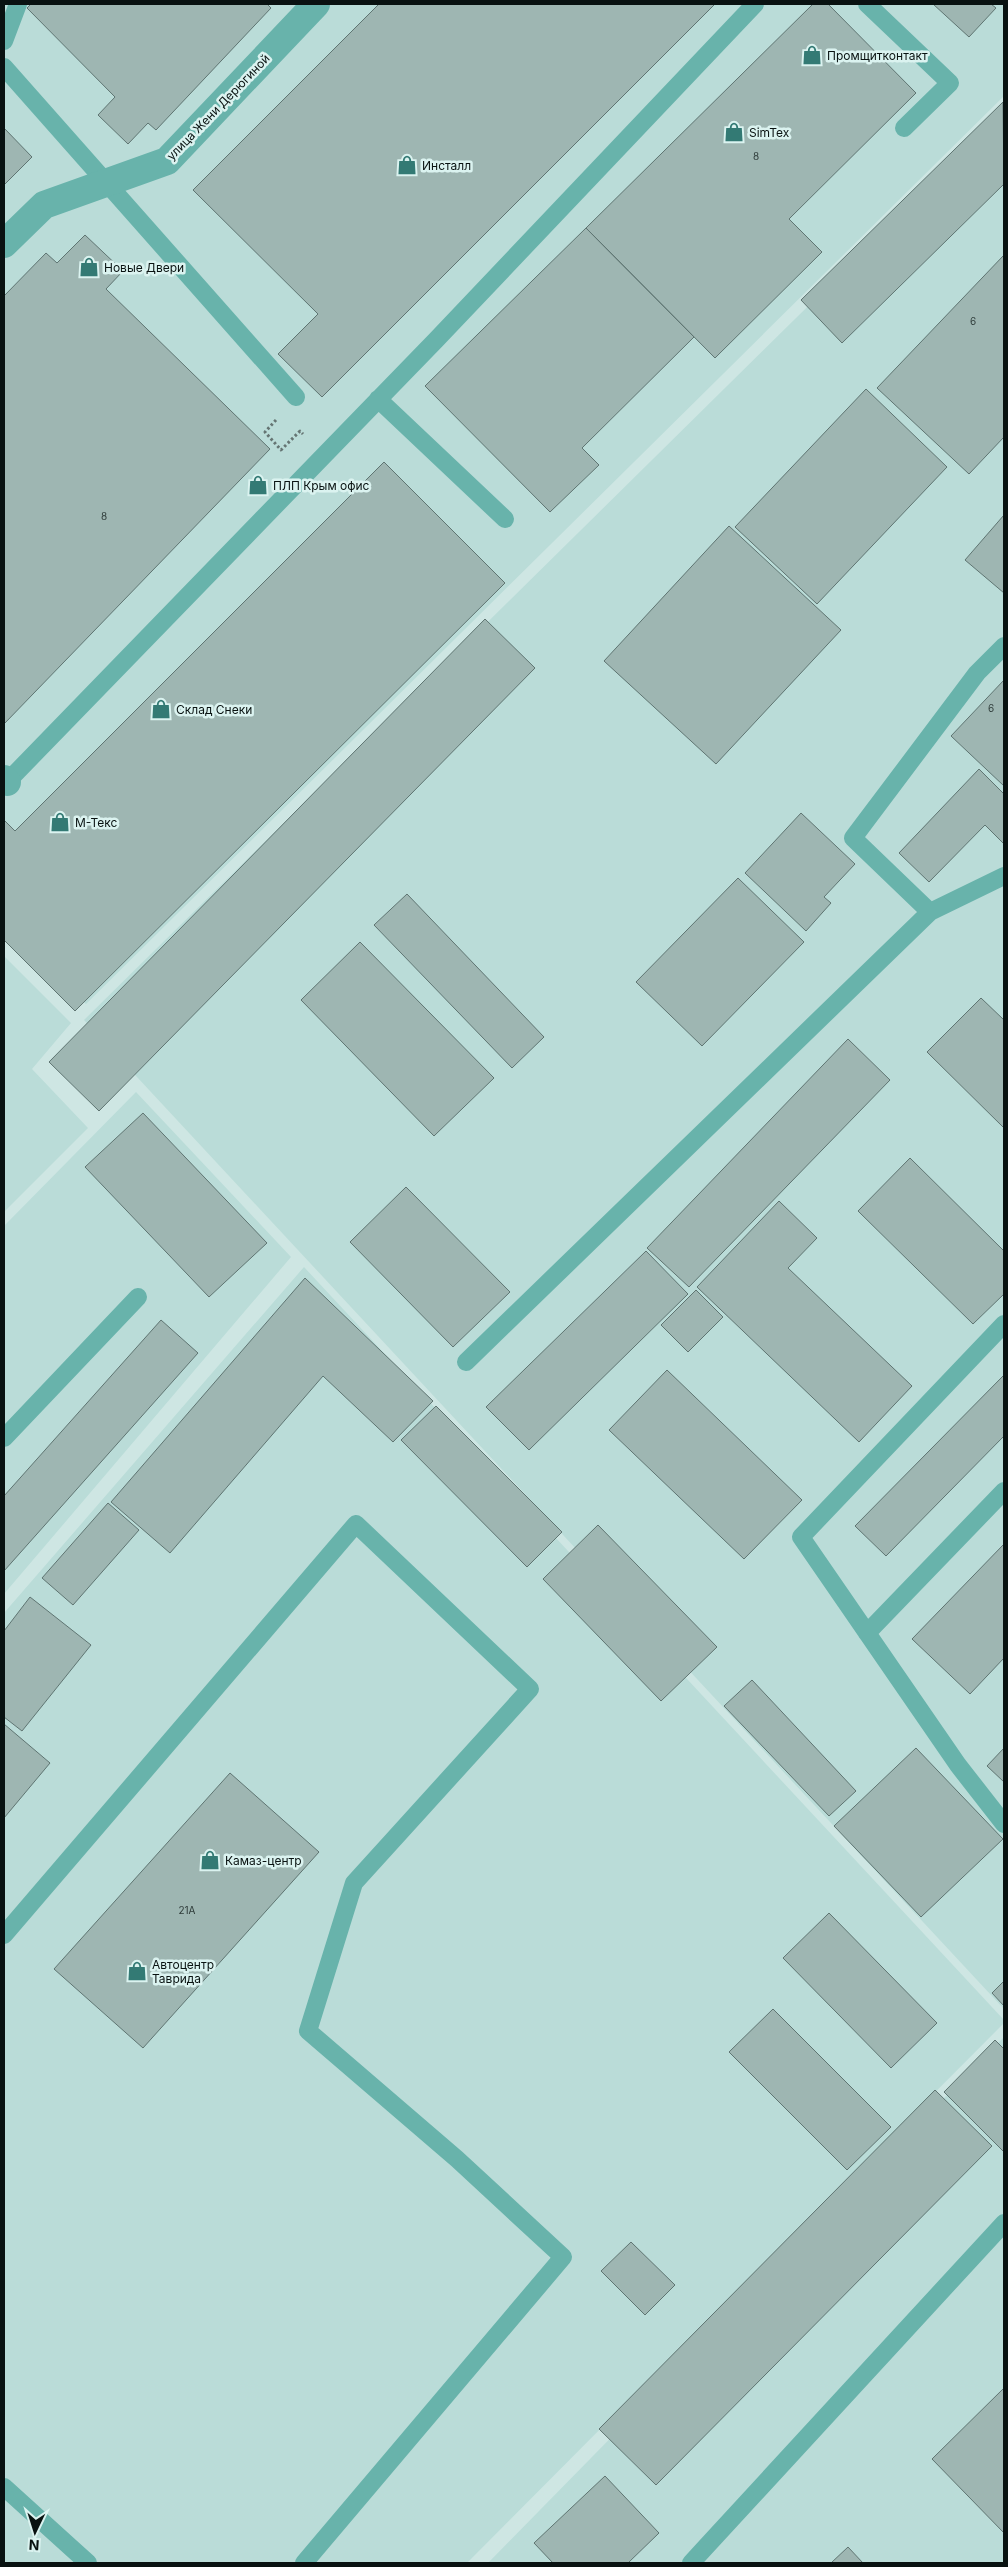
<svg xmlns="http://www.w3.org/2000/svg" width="1008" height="2567" viewBox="0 0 1008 2567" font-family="Inter,sans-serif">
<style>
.built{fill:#badcd8}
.building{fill:#9eb6b2;stroke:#5f7572}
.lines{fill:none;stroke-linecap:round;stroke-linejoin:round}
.path{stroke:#657573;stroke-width:3;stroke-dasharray:2.5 2.5;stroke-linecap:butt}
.lane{stroke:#68b3ab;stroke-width:18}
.street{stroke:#68b3ab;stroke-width:28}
.labels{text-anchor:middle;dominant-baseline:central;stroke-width:5;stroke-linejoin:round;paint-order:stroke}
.number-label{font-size:10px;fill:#2e3b39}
.poi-label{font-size:12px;fill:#091211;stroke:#dbf3f0;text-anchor:start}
.street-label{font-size:12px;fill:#091211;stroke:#dbf3f0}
</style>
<rect width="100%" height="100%" fill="#cee6e3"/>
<path class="built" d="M4 4H1004V96L86 1004 4 925Z
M1004 113V2009L84 1020Z
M4 956 71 1023 32 1069 88 1128 4 1212Z
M136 1092 291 1257 4 1594V1226Z
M304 1267 1004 2020V2023L467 2563H4V1613Z
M1004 2037V2563H488Z"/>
<path class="building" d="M31 4H267L271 8 156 130 148 123 128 144 98 115 115 97 27 8Z
M379 4H715L322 397 278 354 318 314 193 190Z
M813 4H828L916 93 789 219 822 252 715 358 586 228Z
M933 4H991L996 8 969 37Z
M1003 102 1004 184 842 343 801 300Z
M4 128 32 157 4 185Z
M586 228 694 337 582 448 599 465 550 512 425 386Z
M85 235 123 271 106 289 270 449 4 724V296L46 253 57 263Z
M1004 255V437L969 474 877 388Z
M866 389 947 467 817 604 735 527Z
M384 462 505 583 75 1011 4 940V820L15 831Z
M1004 515V593L965 560Z
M729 526 841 630 716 764 604 661Z
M485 619 535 668 99 1111 49 1062Z
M1004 680V786L951 736Z
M979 769 1004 794V844L985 825 929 882 899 853Z
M801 813 855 864 824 897 831 903 806 931 745 873Z
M738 878 804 942 702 1046 636 982Z
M407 894 544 1037 512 1068 374 925Z
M360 942 494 1078 434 1136 301 1000Z
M981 998 1004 1020V1128L927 1052Z
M848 1039 890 1080 689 1287 647 1248Z
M143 1113 267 1243 209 1297 85 1167Z
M910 1158 1004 1251V1294L973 1324 858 1211Z
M406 1187 510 1292 453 1347 350 1242Z
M779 1201 817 1238 788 1268 912 1386 859 1442 697 1287Z
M646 1251 688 1294 529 1450 486 1407Z
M305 1278 433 1401 393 1442 323 1376 170 1553 111 1502Z
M696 1290 723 1317 688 1352 661 1325Z
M161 1320 198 1353 4 1571V1496Z
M667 1370 802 1500 744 1559 609 1430Z
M1004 1375V1436L886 1556 855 1526Z
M436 1406 562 1532 527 1567 401 1440Z
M108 1503 139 1530 73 1605 42 1578Z
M598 1525 717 1647 661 1701 543 1579Z
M1004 1544V1658L970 1694 912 1639Z
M30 1597 91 1645 22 1731 4 1717V1631Z
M752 1680 856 1791 829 1816 724 1706Z
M4 1724 50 1763 4 1818Z
M916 1748 1003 1839 921 1917 834 1826Z
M1004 1748V1782L987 1766Z
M230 1773 319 1852 143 2048 54 1969Z
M829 1913 937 2023 891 2068 783 1958Z
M1004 1981V2006L992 1993Z
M773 2009 891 2127 847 2170 729 2052Z
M995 2040 1004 2049V2152L944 2092Z
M935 2090 992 2146 656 2485 599 2429Z
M631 2242 675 2285 645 2315 601 2271Z
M1004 2388V2533L932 2459Z
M605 2476 659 2533 628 2563H553L534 2543Z
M848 2547 863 2563H831Z"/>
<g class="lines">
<path class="path" d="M276 420 265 432 281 450 300 431 303 434"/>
<path class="lane" d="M867 4 950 83 904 128
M4 41 18 4
M4 67 296 397
M378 399 505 519
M7 782 436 340 755 4
M930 912 853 838 977 673 1004 646
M1004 1324 801 1537 958 1765 1004 1824
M466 1362 930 912 1004 876
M4 1438 138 1297
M867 1633 1004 1491
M4 1935 356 1524 530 1689 354 1883 308 2031 457 2159 563 2257 304 2563
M4 2487 88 2563
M691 2563 1004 2223"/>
<path class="street" d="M4 244 44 205 167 161 316 4
M4 779 7 782"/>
</g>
<defs>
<symbol id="shop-bare" viewBox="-9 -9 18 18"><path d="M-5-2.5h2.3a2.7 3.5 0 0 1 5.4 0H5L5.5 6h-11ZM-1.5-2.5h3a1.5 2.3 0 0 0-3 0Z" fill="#337a74" stroke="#dbf3f0" stroke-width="2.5" paint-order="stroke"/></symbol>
</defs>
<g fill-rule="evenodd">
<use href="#shop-bare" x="798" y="41" width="28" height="28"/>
<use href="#shop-bare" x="720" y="118" width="28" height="28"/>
<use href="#shop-bare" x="393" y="151" width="28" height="28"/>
<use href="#shop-bare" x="75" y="253" width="28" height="28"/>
<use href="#shop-bare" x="244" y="471" width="28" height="28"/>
<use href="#shop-bare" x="147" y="695" width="28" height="28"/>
<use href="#shop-bare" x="46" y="808" width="28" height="28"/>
<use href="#shop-bare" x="196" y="1846" width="28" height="28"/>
<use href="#shop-bare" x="123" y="1957" width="28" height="28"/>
</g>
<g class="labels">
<g class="number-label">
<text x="756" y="156">8</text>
<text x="973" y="321">6</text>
<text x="104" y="516">8</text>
<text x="991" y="708">6</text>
<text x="187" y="1910">21А</text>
</g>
<g class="poi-label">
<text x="827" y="55">Промщитконтакт</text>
<text x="749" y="132">SimTex</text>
<text x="422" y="165">Инсталл</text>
<text x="104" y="267">Новые Двери</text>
<text x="273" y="485">ПЛП Крым офис</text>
<text x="176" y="709">Склад Снеки</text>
<text x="75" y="822">М-Текс</text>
<text x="225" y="1860">Камаз-центр</text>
<text x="152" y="1964">Автоцентр<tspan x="152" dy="14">Таврида</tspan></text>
</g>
<g class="street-label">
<text transform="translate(218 107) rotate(-46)">улица Жени Дерюгиной</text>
</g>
</g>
<rect width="1008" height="2567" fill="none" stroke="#091211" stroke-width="10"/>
<g transform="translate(35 2532) rotate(184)" stroke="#dbf3f0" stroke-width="4" paint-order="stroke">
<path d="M0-4L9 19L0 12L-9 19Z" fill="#091211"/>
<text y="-8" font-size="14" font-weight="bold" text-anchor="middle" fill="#091211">N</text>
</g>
</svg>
